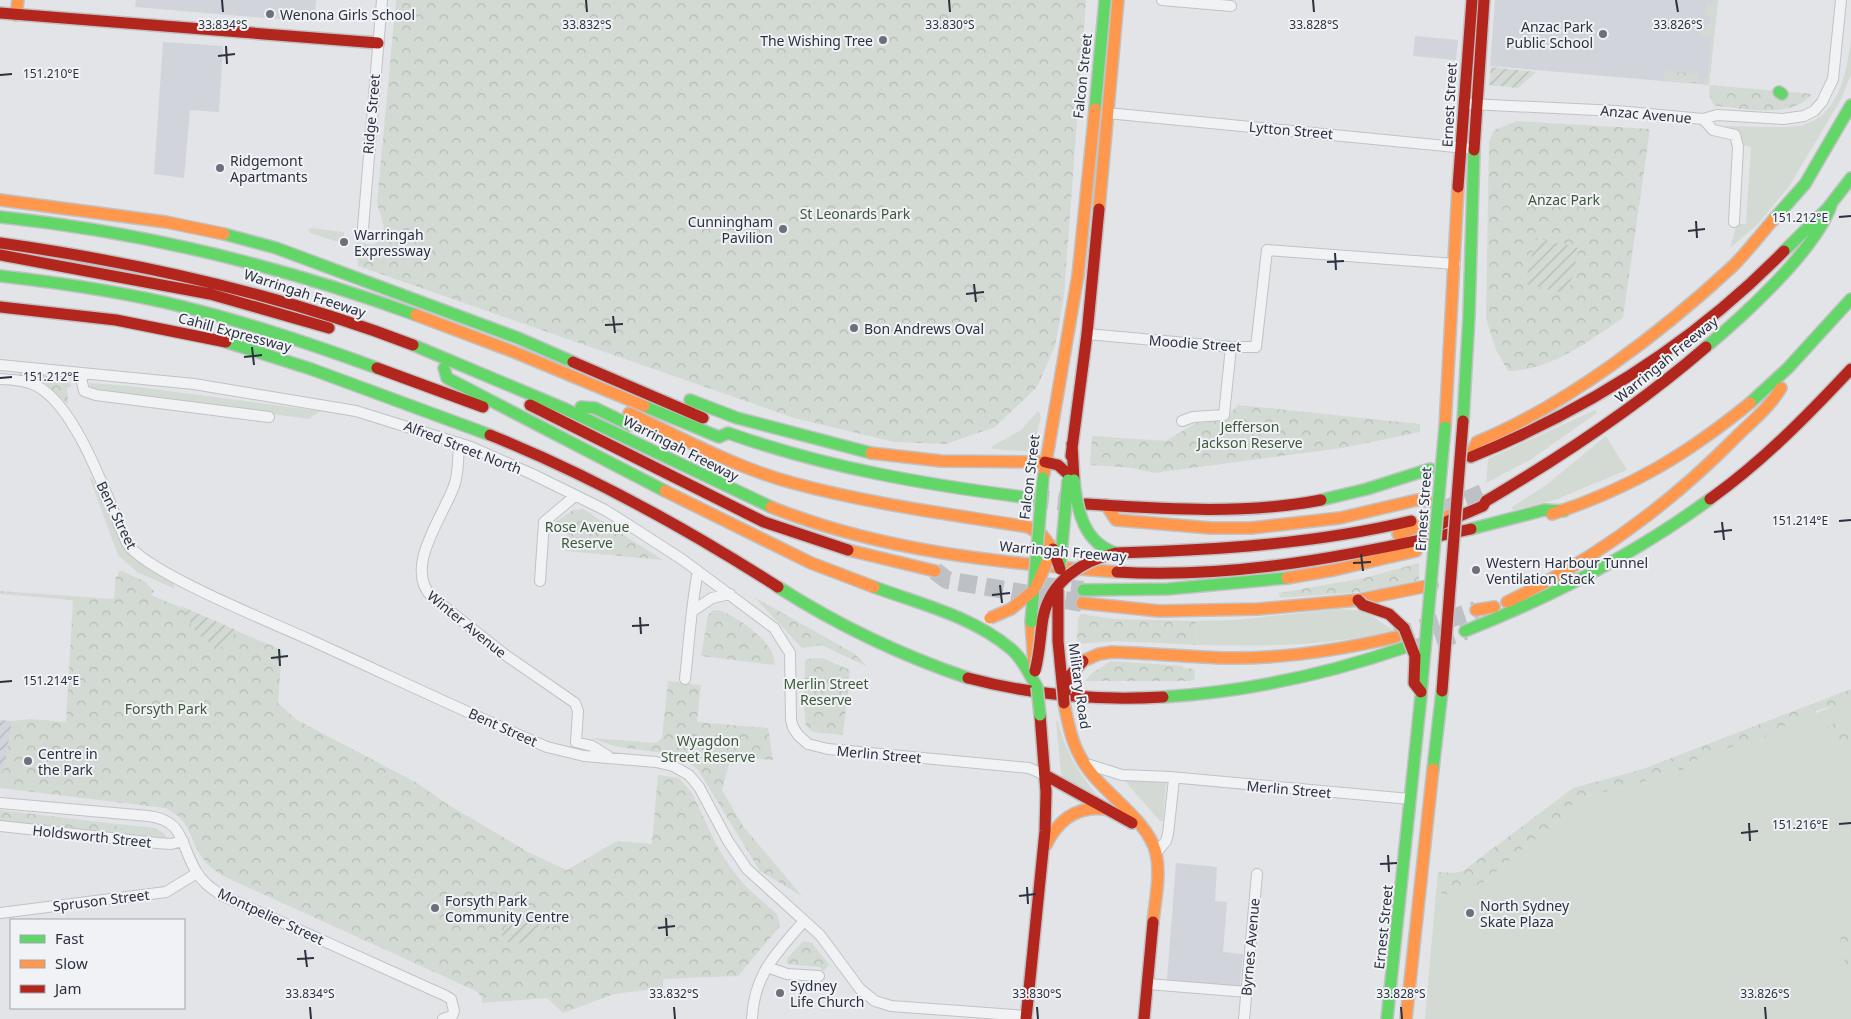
<svg xmlns="http://www.w3.org/2000/svg" width="1851" height="1019" viewBox="0 0 1851 1019" font-family="'Noto Sans',sans-serif">
<style>
.built{fill:#d1d4da}
.industrial{fill:url(#industrial-furrows)}
.grass{fill:#d3dad3}
.forest{fill:url(#forest-crowns)}
.garden{fill:url(#garden-furrows)}
.lines{fill:none;stroke-linecap:round;stroke-linejoin:round}
.highway-tunnel{stroke:#bdc0c5;stroke-width:18;stroke-dasharray:18 9;stroke-linecap:butt}
.street-casing{stroke:#c1c2c5;stroke-width:12}
.fast-casing{stroke:#c1c2c5;stroke-width:14}
.slow-casing{stroke:#c1c2c5;stroke-width:14}
.jam-casing{stroke:#c1c2c5;stroke-width:14}
.street{stroke:#f1f2f4;stroke-width:10}
.fast{stroke:#63d668;stroke-width:11}
.slow{stroke:#ff974d;stroke-width:11}
.jam{stroke:#b3261e;stroke-width:11}
.fast-bridge-casing{stroke:#c1c2c5;stroke-width:14;stroke-linecap:butt}
.slow-bridge-casing{stroke:#c1c2c5;stroke-width:14;stroke-linecap:butt}
.jam-bridge-casing{stroke:#c1c2c5;stroke-width:14;stroke-linecap:butt}
.fast-bridge{stroke:#63d668;stroke-width:11}
.slow-bridge{stroke:#ff974d;stroke-width:11}
.jam-bridge{stroke:#b3261e;stroke-width:11}
.ticks{fill:none;stroke:#2b313f;stroke-width:2}
.poi-dot{fill:#6b707a;stroke:#f0f2f6;stroke-width:2}
.labels{text-anchor:middle;dominant-baseline:central;stroke-width:4;stroke-linejoin:round;paint-order:stroke}
.poi-label{font-size:14px;fill:#2b313f;stroke:#f0f2f6;text-anchor:start}
.street-label{font-size:14px;fill:#2b313f;stroke:#f0f2f6}
.park-label{font-size:14px;fill:#3e5939;stroke:#f0f2f6}
.ticks-label{font-size:12px;text-anchor:middle;fill:#2b313f;stroke:#f0f2f6;stroke-width:4;stroke-linejoin:round;paint-order:stroke}
</style>
<defs>
<pattern id="industrial-furrows" width="10" height="10" patternUnits="userSpaceOnUse" patternTransform="scale(1.25)"><rect width="10" height="10" fill="#d1d4da"/><path d="M-1 1l2-2M0 10L10 0M9 11l2-2" fill="none" stroke="#b4b6bc"/></pattern>
<pattern id="forest-crowns" width="20" height="18" patternUnits="userSpaceOnUse" patternTransform="scale(1.25)"><rect width="20" height="18" fill="#d3dad3"/><path d="M2 6a3 3 0 1 1 6 0M12 15a3 3 0 1 1 6 0" fill="none" stroke="#b5bcb6"/></pattern>
<pattern id="garden-furrows" width="10" height="10" patternUnits="userSpaceOnUse" patternTransform="scale(1.25)"><rect width="10" height="10" fill="#d3dad3"/><path d="M-1 1l2-2M0 10L10 0M9 11l2-2" fill="none" stroke="#b5bcb6"/></pattern>
</defs>
<rect width="100%" height="100%" fill="#e2e4e7"/>
<path class="built" d="M136 0H316L314 22 135 7Z
M1495 0H1718L1709 85 1490 66Z
M1415 36 1458 40 1456 60 1413 56Z
M163 42 223 46 219 112 190 110 184 178 154 174Z
M1176 863 1217 867 1215 901 1227 902 1223 952 1243 954 1240 987 1167 980Z"/>
<path class="industrial" d="M0 720 12 721 4 771 0 774Z"/>
<path class="grass" d="M1713 0H1718L1709 85H1704V79L1707 78 1711 36 1699 35 1700 24 1701 28H1706V23H1711V16L1704 15 1706 4H1713Z
M1851 40V75L1840 101 1788 188 1757 225 1730 248 1737 224H1746L1751 147 1742 145 1738 134 1725 126C1742 126 1789 129 1803 125 1840 114 1846 73 1851 40Z
M311 228 344 232V244L310 233 308 230Z
M90 383 129 386 320 411 309 419 119 393 90 388Z
M1595 410 1597 413 1530 460 1486 483 1488 459Z
M1038 411 1041 416 1033 452 993 449 991 447 1021 430Z
M1606 436 1627 470 1555 500 1513 510 1512 507 1546 485Z
M89 476C98 485 102 502 108 514 123 549 141 563 173 583L175 589 137 572 118 555Z
M1340 609 1364 611 1393 630C1330 647 1263 646 1198 645L1195 621 1235 620Z
M1851 699V1019H1425L1436 892 1447 895 1451 886 1472 892 1571 809 1574 800 1640 783 1676 768H1686L1687 763 1755 738 1759 741 1764 739 1769 732Z
M1056 721H1058C1065 751 1077 770 1096 794L1064 779 1061 773Z
M1123 779 1166 783 1163 821H1160Z
M107 823 155 828 165 834 166 838 147 837Z"/>
<path class="forest" d="M396 0H1086L1064 295 1055 346 1037 387 995 427 946 444 894 442 794 418 358 266 356 242 373 245 382 239C387 225 380 216 377 203Z
M1664 71 1699 74 1698 83 1664 80Z
M1709 85 1812 94C1791 120 1744 108 1715 106L1710 98Z
M1517 121 1650 129 1623 318C1589 341 1550 371 1508 371L1496 350 1486 318 1489 141 1494 130Z
M23 372 67 380 72 386 67 388 68 404 45 384 18 375Z
M1238 405 1420 424V432L1342 448 1154 473 1133 468 1090 465 1092 436 1166 441 1201 420 1228 416Z
M583 509 663 560 565 551 568 528 550 526 573 510Z
M1419 563V583L1373 591 1280 598 1279 593 1364 578Z
M122 571 144 581 154 591 151 595 282 650 278 703 297 720 417 783 447 804 528 852 567 870 617 841 652 844 658 775 679 778 692 793 717 846 730 867 747 888 777 914 780 926 738 976 663 979V988L614 994 563 1013 547 998 482 1003V997L476 991 223 876C217 872 209 867 205 861 188 840 193 821 165 808L0 788V774L4 770 12 721 31 719 66 722 73 600 0 594V591L114 599 116 576H118V572Z
M754 597 855 654 868 667 821 645 802 648Z
M713 610C728 609 759 633 768 646 773 652 774 658 775 665L701 656 708 615Z
M1081 614 1114 619 1195 621 1198 645 1117 641 1077 644 1078 619Z
M822 658 850 670 843 735 813 732 806 726 804 706 805 662 806 659Z
M1111 661 1183 666V668L1194 669 1195 679 1190 681H1085L1092 673Z
M668 681 701 685 697 722 768 728 773 760 731 757 722 790 743 826 802 896 760 871 698 770C675 750 647 752 619 747 610 745 601 741 592 738L656 743 662 738Z
M1851 689V699L1845 701 1842 708 1836 710 1829 707 1816 711 1815 715 1769 732 1764 739 1759 741 1754 739 1687 763 1686 768 1680 771 1676 768 1640 783 1574 800 1571 809 1472 892 1451 886 1447 895 1436 892 1438 872 1455 873 1463 871 1573 788 1643 769Z
M1843 718 1851 722V749L1819 732Z
M0 810 107 823 147 837 0 821Z
M1842 928 1851 931V974L1848 973 1840 944Z
M803 941 812 943 829 965 823 971 819 967 787 964V959Z"/>
<path class="garden" d="M1491 67 1536 72 1518 88 1489 85Z
M1536 238 1579 248 1568 294 1525 284Z
M181 606 234 629C234 657 211 647 198 634 191 625 187 615 181 606Z
M527 914 541 917 550 927 522 943 506 942 501 933C508 923 515 917 527 914Z"/>
<g class="lines">
<path class="highway-tunnel" d="M1031 498 1083 504
M1441 511 1487 491
M935 571 947 580 1082 603
M1044 586 1083 590
M1396 637 1476 610
M1411 650 1465 631"/>
<defs>
<path id="street" d="M1162 0 1231 6
M1470 104 1617 111 1703 119 1717 115 1783 119 1804 116 1814 111 1822 102 1833 79 1841 0
M1107 113 1466 148
M1703 119 1713 130 1735 135 1738 147 1734 222
M363 228 382 0
M1087 334 1231 347H1256L1267 250 1455 264
M0 365 194 384 356 411 471 447 532 474 605 510 632 527 683 560 774 628 790 653 791 720 793 727 798 735 808 744 828 749 1029 768 1045 775
M80 373 84 391 96 395 269 417
M0 379C13 380 26 380 37 386 78 408 108 501 127 543 145 572 271 622 308 639 388 675 467 713 547 747L584 756 656 762 673 766 689 775 699 787 728 841 747 869 820 935 860 989 875 1001 891 1006 1027 1016
M1182 421 1193 417 1224 415 1231 347
M459 443C458 456 459 473 454 486 443 517 403 568 432 597L504 654 575 703 578 711 576 742 592 746 608 756
M540 581 544 522 575 496
M694 610 712 598 730 594
M685 679C689 643 691 606 698 571
M1090 765 1122 775 1170 777 1410 799
M0 803 148 816C185 820 180 845 196 871 202 882 211 888 221 895L444 995 451 999 454 1011 452 1016 443 1019
M0 826 157 843 171 844 183 841
M1156 853 1166 841 1168 834 1174 779
M0 913 166 892 197 873
M767 967 787 974 819 976
M1148 984 1247 992
M752 1019C754 974 776 954 803 922
M1244 1019 1257 874"/>
<path id="fast" d="M1779 92 1782 94
M1095 109 1105 0
M0 217C143 232 281 266 416 315
M1773 220 1805 184 1851 105
M224 234 276 248 518 338 573 362
M1784 251 1827 209 1851 178
M0 276C62 283 124 292 184 307 250 323 314 345 377 368
M226 342 311 369 490 435
M413 345 563 408 771 507
M1706 347C1743 316 1816 250 1831 205
M444 368 447 378 665 491
M690 400 737 418 871 453
M1750 403 1788 368 1851 299
M644 406 719 437 728 433C827 468 927 485 1031 498
M581 407 595 408 630 425
M1463 421 1469 316 1474 150
M1321 500 1367 489 1430 469
M1471 529 1544 510 1564 511
M778 587C839 626 900 655 968 678
M874 587C920 604 972 616 1011 649 1023 659 1029 674 1037 687
M1083 590 1168 589 1287 578
M1465 631C1553 596 1634 555 1710 499
M1163 697C1243 692 1327 674 1403 648
M1433 769 1442 691
M1387 1019 1421 696"/>
<path id="slow" d="M16 15 18 0
M0 200 166 222 224 234
M1099 209 1118 0
M416 315 514 352 644 406
M629 413C682 438 736 468 793 483 870 504 950 514 1028 527L1042 535 1053 549
M1445 427 1458 187
M871 453 941 461 1045 462
M1470 457 1477 442C1567 405 1662 332 1733 266 1747 252 1760 235 1773 220
M1044 474 1078 275 1095 109
M665 491 811 563 874 587
M1106 505 1116 520 1211 528H1251L1340 518 1417 500 1438 502
M771 507C880 551 1000 563 1117 572
M1552 514C1631 488 1686 455 1750 403
M1398 534 1451 515
M848 550 935 571
M1287 578 1334 570 1416 551
M1507 602C1594 560 1667 507 1735 438 1751 422 1769 408 1781 388
M1082 603 1159 611 1258 609 1358 600 1432 585
M1476 610 1494 607
M1031 622 1034 665
M1083 661 1099 654 1112 652C1150 653 1188 657 1226 658 1284 659 1340 650 1396 637
M1064 703C1068 722 1071 741 1081 758 1098 791 1147 817 1156 853 1161 875 1155 901 1153 922
M1046 845C1058 820 1077 806 1105 809
M1406 1019 1433 769"/>
<path id="jam" d="M0 13 378 43
M1474 150 1484 0
M1458 187 1472 0
M0 243C141 263 280 294 413 345
M0 255 210 294 329 328
M0 307 116 320 226 342
M573 362 703 418
M377 368 483 407
M530 405 764 522 848 550
M490 435C592 476 686 528 778 587
M1072 444 1074 480
M1071 456 1087 334 1099 209
M1471 457C1589 409 1694 343 1784 251
M1045 462 1058 465 1069 475
M1710 499C1762 462 1807 416 1851 369
M1086 504C1164 509 1244 515 1321 500
M1441 524 1483 506 1486 501C1564 455 1638 406 1706 347
M1116 553C1216 550 1314 544 1411 521
M1117 572C1237 579 1354 555 1471 529
M968 678C1032 695 1096 701 1163 697
M1045 775 1132 823
M1026 1019 1045 831 1046 792 1040 715
M1144 1019 1153 922"/>
</defs>
<use href="#street" class="street-casing"/>
<use href="#fast" class="fast-casing"/>
<use href="#slow" class="slow-casing"/>
<use href="#jam" class="jam-casing"/>
<use href="#street" class="street"/>
<use href="#fast" class="fast"/>
<use href="#slow" class="slow"/>
<use href="#jam" class="jam"/>
<defs>
<path id="fast-bridge" d="M1074 480C1077 511 1084 543 1116 553
M1060 566 1068 480
M1031 622 1043 478
M1037 687 1040 715
M1421 693 1445 427"/>
<path id="slow-bridge" d="M1036 586 1053 549
M990 618 1011 609 1033 591"/>
<path id="jam-bridge" d="M1053 549 1060 569
M1058 590V641L1064 703
M1358 600 1363 605 1389 614 1404 628 1415 656 1414 683 1421 692
M1035 671C1040 652 1040 636 1043 618 1050 581 1082 561 1116 553
M1442 691 1463 421
M1065 692 1068 678 1083 661"/>
</defs>
<use href="#fast-bridge" class="fast-bridge-casing"/>
<use href="#slow-bridge" class="slow-bridge-casing"/>
<use href="#jam-bridge" class="jam-bridge-casing"/>
<use href="#fast-bridge" class="fast-bridge"/>
<use href="#slow-bridge" class="slow-bridge"/>
<use href="#jam-bridge" class="jam-bridge"/>
</g>
<path class="ticks" d="M222 0 223 12M586 0 587 12M949 0 950 12M1313 0 1314 12M1676 0 1678 12M226 46 227 64M218 56 235 54M0 75 12 74M1839 217 1851 216M1696 221 1697 238M1688 231 1705 229M1335 253 1336 270M1327 262 1344 261M974 284 976 302M966 294 984 292M613 316 615 333M605 325 623 324M252 347 254 365M244 357 262 355M0 378 12 377M1839 521 1851 520M1722 522 1724 540M1714 532 1732 530M1361 554 1363 571M1353 563 1371 562M1000 585 1002 603M992 595 1010 593M640 617 641 634M632 626 649 625M279 649 280 666M271 658 288 656M0 682 12 681M1749 823 1750 841M1839 824 1851 823M1741 833 1758 831M1388 855 1389 872M1380 864 1397 863M1027 887 1028 904M1019 896 1036 894M666 918 667 936M658 928 675 926M305 950 307 967M297 959 314 958M310 1007 311 1019M674 1007 675 1019M1037 1007 1038 1019M1401 1007 1402 1019M1765 1007 1766 1019"/>
<g class="poi-dot">
<circle cx="270" cy="14" r="5"/>
<circle cx="1603" cy="34" r="5"/>
<circle cx="883" cy="40" r="5"/>
<circle cx="220" cy="168" r="5"/>
<circle cx="783" cy="229" r="5"/>
<circle cx="344" cy="242" r="5"/>
<circle cx="854" cy="328" r="5"/>
<circle cx="1476" cy="570" r="5"/>
<circle cx="28" cy="761" r="5"/>
<circle cx="435" cy="908" r="5"/>
<circle cx="1470" cy="913" r="5"/>
<circle cx="780" cy="993" r="5"/>
</g>
<g class="labels">
<g class="poi-label">
<text x="280" y="14">Wenona Girls School</text>
<text x="1593" y="26" text-anchor="end">Anzac Park<tspan x="1593" dy="16">Public School</tspan></text>
<text x="873" y="40" text-anchor="end">The Wishing Tree</text>
<text x="230" y="160">Ridgemont<tspan x="230" dy="16">Apartmants</tspan></text>
<text x="773" y="221" text-anchor="end">Cunningham<tspan x="773" dy="16">Pavilion</tspan></text>
<text x="354" y="234">Warringah<tspan x="354" dy="16">Expressway</tspan></text>
<text x="864" y="328">Bon Andrews Oval</text>
<text x="1486" y="562">Western Harbour Tunnel<tspan x="1486" dy="16">Ventilation Stack</tspan></text>
<text x="38" y="753">Centre in<tspan x="38" dy="16">the Park</tspan></text>
<text x="445" y="900">Forsyth Park<tspan x="445" dy="16">Community Centre</tspan></text>
<text x="1480" y="905">North Sydney<tspan x="1480" dy="16">Skate Plaza</tspan></text>
<text x="790" y="985">Sydney<tspan x="790" dy="16">Life Church</tspan></text>
</g>
<g class="street-label">
<text transform="translate(1082 76) rotate(-84)">Falcon Street</text>
<text transform="translate(1449 105) rotate(-87)">Ernest Street</text>
<text transform="translate(371 114) rotate(-85)">Ridge Street</text>
<text transform="translate(1646 114) rotate(5)">Anzac Avenue</text>
<text transform="translate(1291 130) rotate(5)">Lytton Street</text>
<text transform="translate(305 293) rotate(18)">Warringah Freeway</text>
<text transform="translate(235 332) rotate(15)">Cahill Expressway</text>
<text transform="translate(1195 343) rotate(4)">Moodie Street</text>
<text transform="translate(1666 359) rotate(-39)">Warringah Freeway</text>
<text transform="translate(463 447) rotate(21)">Alfred Street North</text>
<text transform="translate(681 448) rotate(27)">Warringah Freeway</text>
<text transform="translate(1029 477) rotate(-83)">Falcon Street</text>
<text transform="translate(1423 509) rotate(-86)">Ernest Street</text>
<text transform="translate(117 515) rotate(64)">Bent Street</text>
<text transform="translate(1063 551) rotate(5)">Warringah Freeway</text>
<text transform="translate(467 624) rotate(39)">Winter Avenue</text>
<text transform="translate(1080 686) rotate(82)">Military Road</text>
<text transform="translate(503 727) rotate(24)">Bent Street</text>
<text transform="translate(879 754) rotate(5)">Merlin Street</text>
<text transform="translate(1289 789) rotate(5)">Merlin Street</text>
<text transform="translate(92 836) rotate(6)">Holdsworth Street</text>
<text transform="translate(101 900) rotate(-7)">Spruson Street</text>
<text transform="translate(271 916) rotate(25)">Montpelier Street</text>
<text transform="translate(1383 927) rotate(-84)">Ernest Street</text>
<text transform="translate(1250 947) rotate(-85)">Byrnes Avenue</text>
</g>
<g class="park-label">
<text x="1564" y="199">Anzac Park</text>
<text x="855" y="213">St Leonards Park</text>
<text x="1250" y="426">Jefferson<tspan x="1250" dy="16">Jackson Reserve</tspan></text>
<text x="587" y="526">Rose Avenue<tspan x="587" dy="16">Reserve</tspan></text>
<text x="826" y="683">Merlin Street<tspan x="826" dy="16">Reserve</tspan></text>
<text x="166" y="708">Forsyth Park</text>
<text x="708" y="740">Wyagdon<tspan x="708" dy="16">Street Reserve</tspan></text>
</g>
</g>
<g class="ticks-label">
<text x="223" y="29">33.834°S</text>
<text x="587" y="29">33.832°S</text>
<text x="950" y="29">33.830°S</text>
<text x="1314" y="29">33.828°S</text>
<text x="1678" y="29">33.826°S</text>
<text x="51" y="78">151.210°E</text>
<text x="1800" y="222">151.212°E</text>
<text x="51" y="381">151.212°E</text>
<text x="1800" y="525">151.214°E</text>
<text x="51" y="685">151.214°E</text>
<text x="1800" y="829">151.216°E</text>
<text x="310" y="998">33.834°S</text>
<text x="674" y="998">33.832°S</text>
<text x="1037" y="998">33.830°S</text>
<text x="1401" y="998">33.828°S</text>
<text x="1765" y="998">33.826°S</text>
</g>
<rect x="10" y="919" width="175" height="90" fill="#f0f2f6" stroke="#a1a5ad"/>
<rect x="20" y="935" width="25" height="8" fill="#63d668" stroke="#a1a5ad"/>
<text x="55" y="944" font-size="15" fill="#2b313f">Fast</text>
<rect x="20" y="960" width="25" height="8" fill="#ff974d" stroke="#a1a5ad"/>
<text x="55" y="969" font-size="15" fill="#2b313f">Slow</text>
<rect x="20" y="985" width="25" height="8" fill="#b3261e" stroke="#a1a5ad"/>
<text x="55" y="994" font-size="15" fill="#2b313f">Jam</text>
</svg>
